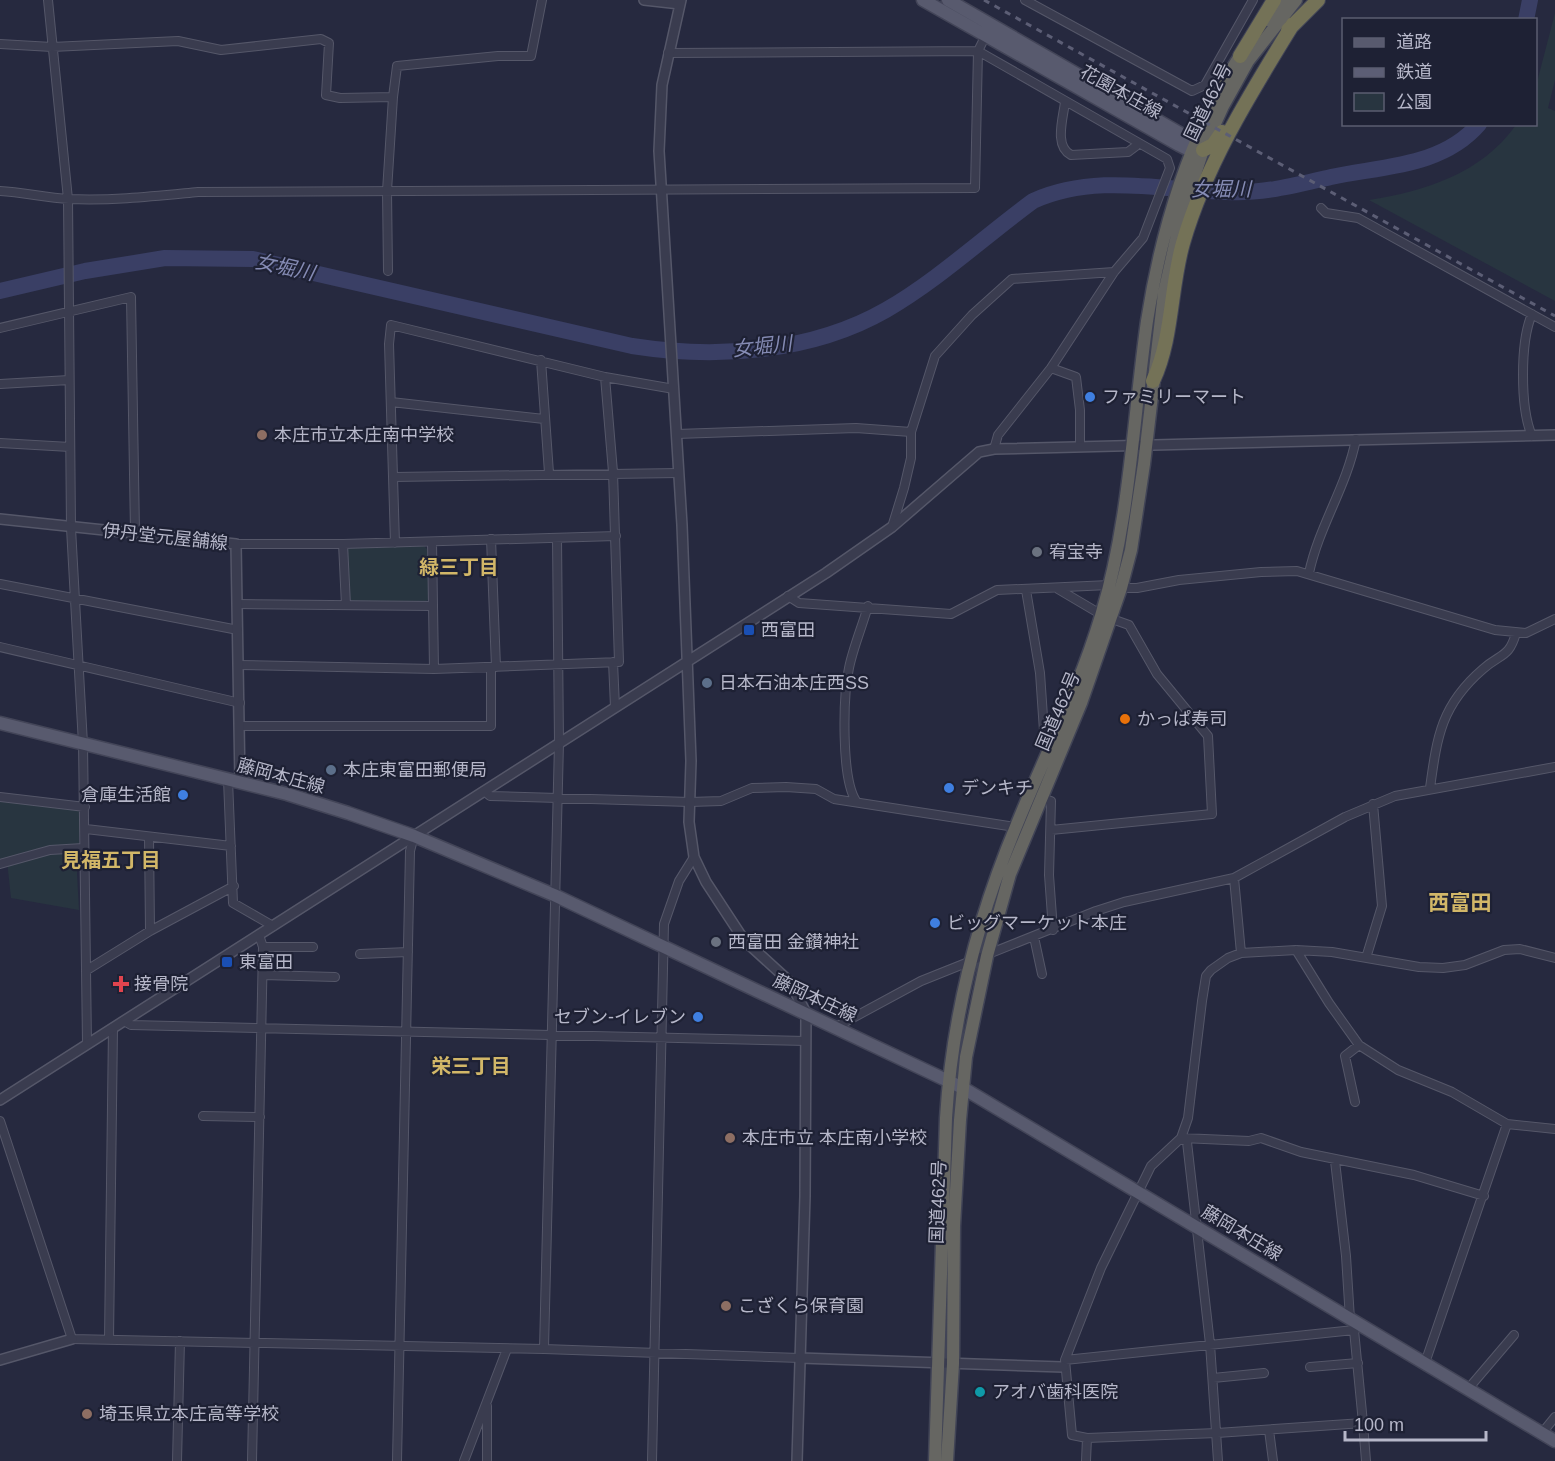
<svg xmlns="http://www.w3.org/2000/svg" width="1555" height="1461" viewBox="0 0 1555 1461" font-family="Helvetica,'Noto Sans JP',sans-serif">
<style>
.green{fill:#283540}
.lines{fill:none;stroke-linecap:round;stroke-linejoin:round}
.river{stroke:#3a3f65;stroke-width:16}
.minor-casing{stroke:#555769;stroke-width:10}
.tertiary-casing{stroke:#555769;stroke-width:12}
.primary-casing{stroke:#434558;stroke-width:15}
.trunk-casing{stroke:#414456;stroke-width:15}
.motorway-casing{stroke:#414456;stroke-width:16}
.minor{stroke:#3a3c4f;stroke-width:8}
.tertiary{stroke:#3a3c4f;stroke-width:9}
.primary{stroke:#585a6e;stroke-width:12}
.trunk{stroke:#666662;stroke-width:12}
.motorway{stroke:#747257;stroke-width:14}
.rail{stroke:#5c5e75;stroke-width:3;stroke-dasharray:6 6;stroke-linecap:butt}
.shop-dot{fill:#3f7fe0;stroke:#1e2134;stroke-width:2}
.education-dot{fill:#8d6e63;stroke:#1e2134;stroke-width:2}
.worship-dot{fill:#6b7280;stroke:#1e2134;stroke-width:2}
.transit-dot{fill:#1a4fb4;stroke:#1e2134;stroke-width:2}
.service-dot{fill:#5c6f8a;stroke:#1e2134;stroke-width:2}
.food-dot{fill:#e8710a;stroke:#1e2134;stroke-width:2}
.health-dot{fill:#e0444e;stroke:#1e2134;stroke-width:2}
.culture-dot{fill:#0f9aa8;stroke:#1e2134;stroke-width:2}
.labels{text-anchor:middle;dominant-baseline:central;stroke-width:4.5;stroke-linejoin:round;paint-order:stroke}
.street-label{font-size:18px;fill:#b6b7c9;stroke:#1e2134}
.poi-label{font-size:18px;fill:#b6b7c9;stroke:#1e2134;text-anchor:start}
.water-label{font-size:20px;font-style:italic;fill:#858bb4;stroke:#1e2134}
.neighbourhood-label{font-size:20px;font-weight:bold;fill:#d2b768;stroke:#1e2134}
.quarter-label{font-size:21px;font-weight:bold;fill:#d2b768;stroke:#1e2134}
</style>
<rect width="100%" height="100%" fill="#26293f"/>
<path class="green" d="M1555 13V80L1548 108 1555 111V301L1369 200C1425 191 1481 174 1516 125L1536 124V86Z
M424 546 427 549 429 599 425 602H351L348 599 346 551 349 548Z
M0 800 77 810 81 813 77 874 79 910 11 898 7 861 0 862Z"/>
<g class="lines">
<path class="river" d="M1526 20 1530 0
M0 291 85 271 165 258 253 259 632 346C716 359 811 353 886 310 938 280 984 237 1033 201 1095 173 1161 190 1227 192 1262 194 1297 185 1331 177 1382 166 1442 167 1479 124"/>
<defs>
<path id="minor" d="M48 0 68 199 71 528 83 744 87 1044
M1025 0 1192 91 1205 85 1253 0
M0 44 52 47 178 41 221 50 321 39 329 43 326 95 340 98 393 97 397 66 498 56H531L542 0
M668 53 978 51 1167 159 1170 168 1143 238 1114 272 1051 368 998 435 994 449
M1065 102C1063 119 1054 146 1071 155L1128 152 1136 146
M0 191C23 192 46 198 69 199 112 201 156 196 198 192L975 188 978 51 986 35
M1321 208 1326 213 1358 218 1555 327
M388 271 387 191 393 97
M1532 314C1520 342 1520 408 1532 436
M0 328 131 297 135 532
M541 360 549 473
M1051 368 1076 377 1080 410V446
M0 384 69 380
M391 402 544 419
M677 434 856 428 911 432
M0 443 70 447
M394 477 679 473
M892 527 904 488 911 458V432L935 356 972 315 1012 279 1114 272
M491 539 496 667
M432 542 434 669
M395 543 389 344 391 325 605 377 674 389
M236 544H343L616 536
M343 544 346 605
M1309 573C1319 526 1347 486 1356 439
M0 584 238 630
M1121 588H1137L1179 580 1261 572 1297 571 1495 630 1526 633 1555 619
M1058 589 1102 615
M1026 590 1040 673 1044 731 1053 740
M788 596 799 603 951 614 997 590 1109 585
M237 604 433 606
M0 647 240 703
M613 662 615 707
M239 665 434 669 619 662 613 472 605 377
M241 726H491V667
M228 780 233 903 273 926
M1430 788C1437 737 1441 705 1483 669 1501 653 1509 658 1516 633
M484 791 490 796 690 802 721 801 752 788 786 787 816 789 834 799 1015 827
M0 797 85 807
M1040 798 1051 801 1049 875 1053 930
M856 801C841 778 843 696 849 668 853 648 862 627 868 606
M86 829 231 846
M1051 830 1212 814 1208 736 1157 674 1129 625 1112 619
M149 838 150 931
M0 864 50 850 83 848
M1234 878 1241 953
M1034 937 1042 974
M263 947H313
M1296 950 1329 1003 1359 1045 1398 1070 1452 1092 1507 1124 1555 1129
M360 954 408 952
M1366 958 1382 906 1373 804
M87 970 150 931 234 886
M263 975 335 977
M124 1021 131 1025 806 1041
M836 1027 921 981 1096 911 1124 902 1234 878 1345 817 1395 796 1555 767
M1355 1102 1345 1056 1359 1045
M203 1116 260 1117
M0 1121 72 1339 544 1349 800 1358
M1181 1138 1187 1142 1210 1344 1218 1461
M1182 1138 1249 1141 1261 1138 1301 1152 1414 1175 1484 1196
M1335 1161 1346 1256 1350 1319
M109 1340 113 1028
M544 1349 559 743 557 538
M1065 1360 1354 1330 1355 1327
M1425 1363 1507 1124
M1310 1367 1358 1363
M1213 1378 1264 1373
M1468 1389 1514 1335
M1363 1423 1366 1461
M1269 1430 1273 1461
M1542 1433 1555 1417
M1087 1438 1217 1433 1363 1423 1354 1330
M177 1461 180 1341
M252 1461 263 947 259 935
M397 1461 410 851 414 836
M464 1461 507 1349
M487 1461V1406
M652 1461 664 924 679 881 694 857
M1086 1461 1087 1438 1072 1435 1065 1360 1101 1268 1151 1166 1181 1138 1188 1118 1202 1001 1206 976 1211 970 1228 958 1241 953 1296 950 1332 952 1419 967 1443 968 1465 965 1504 950 1520 949 1555 958"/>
<path id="tertiary" d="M644 0 680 4
M681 0 662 85 659 151 682 525 691 761 689 822 694 857 706 882 744 940 790 982 806 1013 805 1196 797 1461
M0 519 236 544 240 783
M0 1100 826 573 892 527 979 452 994 449 1555 435
M800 1358 1063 1367
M0 1360 72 1339"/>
<path id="primary" d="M923 0 1179 145 1191 151 1202 150
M948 0 1195 142 1202 149
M0 723 287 794 348 813 414 836 554 895 963 1088 1555 1441"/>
<path id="trunk" d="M1268 20 1283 0
M935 1461 946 1118C952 1018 978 917 1017 824 1045 755 1080 687 1101 616 1130 520 1133 419 1147 321 1158 251 1177 180 1207 117 1219 93 1230 69 1246 48
M947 1461 953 1364 954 1226 960 1120 966 1057 987 956 1010 874 1081 703 1121 588 1131 550 1144 464 1164 293 1182 213 1203 150 1223 106 1248 61 1296 0"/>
<path id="motorway" d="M1288 30 1318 0
M1240 56 1274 0
M1203 150 1213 145 1222 132
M1153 381C1173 338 1170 288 1183 243 1206 164 1250 94 1293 24"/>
</defs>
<use href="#minor" class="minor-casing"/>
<use href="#tertiary" class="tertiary-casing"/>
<use href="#primary" class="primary-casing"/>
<use href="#trunk" class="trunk-casing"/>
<use href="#motorway" class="motorway-casing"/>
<use href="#minor" class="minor"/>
<use href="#tertiary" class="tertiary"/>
<use href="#primary" class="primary"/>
<use href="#trunk" class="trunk"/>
<use href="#motorway" class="motorway"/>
<path class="rail" d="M984 0 1555 316"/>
</g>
<g class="shop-dot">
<circle cx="1090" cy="397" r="6"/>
<circle cx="949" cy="788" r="6"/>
<circle cx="183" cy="795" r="6"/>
<circle cx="935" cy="923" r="6"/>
<circle cx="698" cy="1017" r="6"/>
</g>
<g class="education-dot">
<circle cx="262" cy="435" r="6"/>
<circle cx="730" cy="1138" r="6"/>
<circle cx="726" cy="1306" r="6"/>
<circle cx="87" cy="1414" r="6"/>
</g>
<g class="worship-dot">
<circle cx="1037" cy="552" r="6"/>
<circle cx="716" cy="942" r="6"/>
</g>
<g class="transit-dot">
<rect x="743" y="624" width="12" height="12" rx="3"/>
<rect x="221" y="956" width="12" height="12" rx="3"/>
</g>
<g class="service-dot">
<circle cx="707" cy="683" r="6"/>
<circle cx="331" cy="770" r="6"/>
</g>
<circle class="food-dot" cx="1125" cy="719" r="6"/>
<path class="health-dot" d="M118 975h6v6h6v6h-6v6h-6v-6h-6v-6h6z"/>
<circle class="culture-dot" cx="980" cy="1392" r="6"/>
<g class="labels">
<g class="street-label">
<text transform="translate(1121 92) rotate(29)">花園本庄線</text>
<text transform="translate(1208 102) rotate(-64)">国道462号</text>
<text transform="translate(165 537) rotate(6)">伊丹堂元屋舗線</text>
<text transform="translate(1058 711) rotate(-67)">国道462号</text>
<text transform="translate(281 776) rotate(15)">藤岡本庄線</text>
<text transform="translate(815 998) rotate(25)">藤岡本庄線</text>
<text transform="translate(938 1202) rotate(-88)">国道462号</text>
<text transform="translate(1242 1233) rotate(31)">藤岡本庄線</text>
</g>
<g class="poi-label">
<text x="1102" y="397">ファミリーマート</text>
<text x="274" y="435">本庄市立本庄南中学校</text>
<text x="1049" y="552">宥宝寺</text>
<text x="761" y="630">西富田</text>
<text x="719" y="683">日本石油本庄西SS</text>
<text x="1137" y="719">かっぱ寿司</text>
<text x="343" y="770">本庄東富田郵便局</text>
<text x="961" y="788">デンキチ</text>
<text x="171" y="795" text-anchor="end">倉庫生活館</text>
<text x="947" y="923">ビッグマーケット本庄</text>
<text x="728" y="942">西富田 金鑚神社</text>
<text x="239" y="962">東富田</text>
<text x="134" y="984">接骨院</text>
<text x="686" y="1017" text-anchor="end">セブン-イレブン</text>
<text x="742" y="1138">本庄市立 本庄南小学校</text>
<text x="738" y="1306">こざくら保育園</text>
<text x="992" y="1392">アオバ歯科医院</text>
<text x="99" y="1414">埼玉県立本庄高等学校</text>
</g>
<g class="water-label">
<text x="1221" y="189">女堀川</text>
<text transform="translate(285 267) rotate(12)">女堀川</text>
<text transform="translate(762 346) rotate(-6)">女堀川</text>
</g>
<g class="neighbourhood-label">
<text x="459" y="567">緑三丁目</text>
<text x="111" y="860">見福五丁目</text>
<text x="471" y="1066">栄三丁目</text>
</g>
<g class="quarter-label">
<text x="1460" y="902">西富田</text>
</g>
</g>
<rect x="1342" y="18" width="195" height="108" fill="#1e2134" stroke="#5b5d70" stroke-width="1.5"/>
<rect x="1354" y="38" width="30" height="9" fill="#585a6e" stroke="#5b5d70" stroke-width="1.5"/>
<text x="1396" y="48" font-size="18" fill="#b6b7c9">道路</text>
<rect x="1354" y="68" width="30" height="9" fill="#5c5e75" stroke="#5b5d70" stroke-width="1.5"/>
<text x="1396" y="78" font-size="18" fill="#b6b7c9">鉄道</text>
<rect x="1354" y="93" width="30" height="18" fill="#283540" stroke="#5b5d70" stroke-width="1.5"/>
<text x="1396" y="108" font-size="18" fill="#b6b7c9">公園</text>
<path d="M1345 1431v9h141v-9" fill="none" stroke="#b6b7c9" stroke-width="3"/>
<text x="1354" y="1431" font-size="18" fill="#b6b7c9" stroke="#1e2134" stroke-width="4.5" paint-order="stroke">100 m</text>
</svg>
